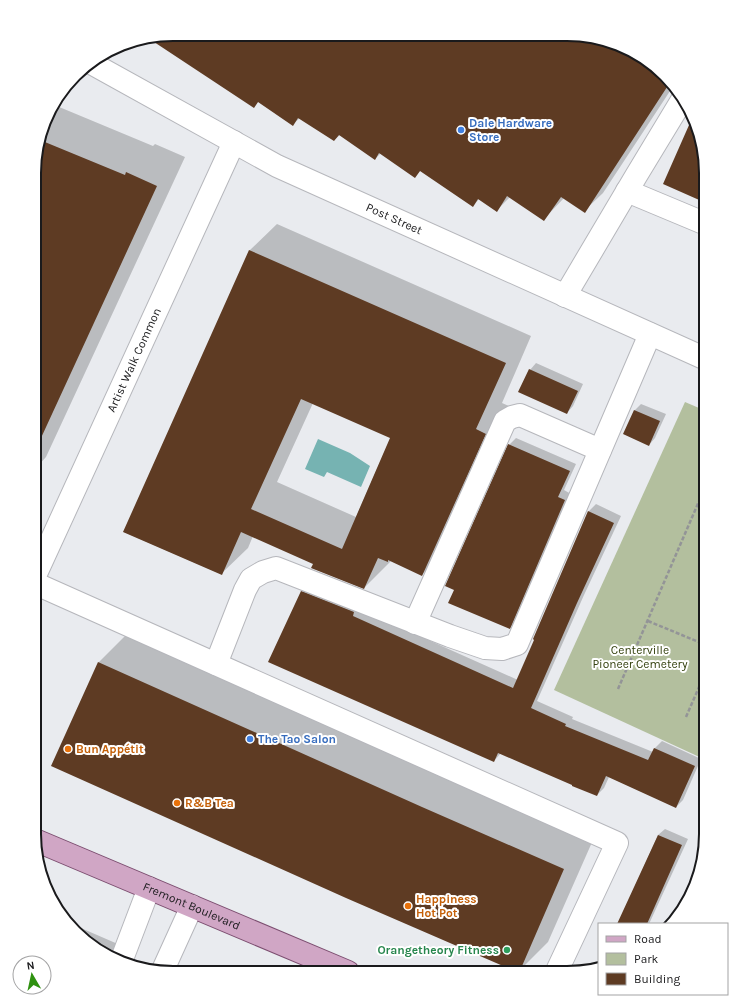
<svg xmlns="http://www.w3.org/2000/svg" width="740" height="1007" viewBox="0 0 740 1007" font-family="Karla,sans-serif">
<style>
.green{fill:#b3bf9e}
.water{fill:#76b3b2}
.shadow{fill:#0003;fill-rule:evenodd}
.building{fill:#5e3b23;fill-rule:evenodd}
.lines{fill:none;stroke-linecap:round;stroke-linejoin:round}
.minor-casing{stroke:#b6b7bc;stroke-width:24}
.major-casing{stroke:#7c4e70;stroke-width:24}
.path{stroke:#939497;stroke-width:2.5;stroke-dasharray:4 2;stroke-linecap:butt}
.minor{stroke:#fff;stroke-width:22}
.major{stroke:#d0a6c5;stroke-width:22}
.shop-dot{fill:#3f7fe0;stroke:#fff;stroke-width:1.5}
.food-dot{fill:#e8710a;stroke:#fff;stroke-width:1.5}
.leisure-dot{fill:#2e9e5b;stroke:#fff;stroke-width:1.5}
.labels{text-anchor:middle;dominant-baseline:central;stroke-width:4;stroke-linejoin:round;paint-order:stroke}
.shop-label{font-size:12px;font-weight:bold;fill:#366cbe;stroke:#fff;text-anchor:start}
.street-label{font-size:12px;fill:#1a1a1c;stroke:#fff}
.park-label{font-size:12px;fill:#33400d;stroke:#fff}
.food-label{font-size:12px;font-weight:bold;fill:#c56008;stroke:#fff;text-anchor:start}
.leisure-label{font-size:12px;font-weight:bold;fill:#27864d;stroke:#fff;text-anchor:end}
.rim{fill:none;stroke:#1a1a1c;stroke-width:2}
</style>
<rect width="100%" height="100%" fill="#e9ebef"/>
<path class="green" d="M685 402 706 411V760L554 690Z"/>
<path class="water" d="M318 439 350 453 370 466 361 487 327 472 324 477 305 469Z"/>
<path class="shadow" d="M173 34 586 35 652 63 672 88 603 193 584 211 564 198 544 219 510 197 497 210 479 199 473 206 421 170 415 176 381 153 375 159 340 135 334 140 300 118 293 124 259 101 254 106 150 38Z
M52 104 153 146 155 144 185 157 46 457 35 469V154Z
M277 224 531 336 502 403 511 407 448 548 422 575 391 561 364 588 315 564 253 536 248 548 221 574 124 532 250 250ZM313 403 391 437 356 517 277 482Z
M536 363 583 384 573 406 567 413 530 370Z
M641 404 666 414 655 438 649 445 624 434 635 410Z
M516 438 576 464 564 490 571 494 516 622 510 628 509 445Z
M596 504 621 516 584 595 537 701 573 717 572 719 653 752 654 749 662 741 701 759 683 800 676 807 609 777 604 788 597 795 574 784 501 753 494 761 302 592 309 585 359 609 518 680 589 511Z
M128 633 593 840 548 942 519 971 53 765 99 662Z
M665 829 688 839 649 924H618L658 835Z
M74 925 127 948 122 960 95 950Z"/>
<path class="building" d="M173 34 586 35 651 62 669 84 585 213 561 197 544 221 507 196 497 212 478 199 473 207 420 171 415 178 379 153 375 160 339 135 334 141 298 118 293 126 258 102 254 108 148 38Z
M693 116 706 172V203L663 184Z
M40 140 125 175 126 172 157 186 35 451V154Z
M249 250 506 363 476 429 486 434 422 576 388 560V562L378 558 364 589 311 568 313 564 241 532 222 575 123 532ZM301 399 390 438 342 549 251 509Z
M529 369 578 391 567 414 518 392Z
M634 410 660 421 649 446 623 434Z
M508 444 570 471 558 497 565 500 510 629 448 603 454 590 445 586Z
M588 511 614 523 577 603 531 708 566 724 565 726 648 760 654 748 695 766 676 808 606 776 597 796 572 786V785L498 753 494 762 268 662 301 591 354 612 353 616 513 688 534 640 533 639Z
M98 662 422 807 564 869 519 973 346 898 51 766Z
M658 835 682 845 647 924H617Z"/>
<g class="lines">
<defs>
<g id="minor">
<path id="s1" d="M91 63 277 166 706 359"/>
<path d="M627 191 706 224"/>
<path d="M565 296 636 176 682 100"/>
<path id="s2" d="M34 578 234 142"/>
<path d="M34 583 617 843 556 973"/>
<path d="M415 623 505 421 512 417 520 415 600 450"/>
<path d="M216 664 245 590 251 579 263 572 276 568 450 636 485 648 502 649 517 644 650 334"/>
<path d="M122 959 149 888"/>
<path d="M162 972 192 906"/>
</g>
<g id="major">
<path id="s3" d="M35 840 348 972"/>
</g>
</defs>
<use href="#minor" class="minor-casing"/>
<use href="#major" class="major-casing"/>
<path class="path" d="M648 621 706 645
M618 689 706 485
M686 717 706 671"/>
<use href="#minor" class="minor"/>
<use href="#major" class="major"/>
</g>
<g class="shop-dot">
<circle cx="461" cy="130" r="4"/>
<circle cx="250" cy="739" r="4"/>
</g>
<g class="food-dot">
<circle cx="68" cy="749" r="4"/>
<circle cx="177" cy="803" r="4"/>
<circle cx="408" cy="906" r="4"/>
</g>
<circle class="leisure-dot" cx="507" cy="950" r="4"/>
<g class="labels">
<g class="shop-label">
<text x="469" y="123">Dale Hardware<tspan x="469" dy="14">Store</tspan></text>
<text x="258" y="739">The Tao Salon</text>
</g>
<g class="street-label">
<text stroke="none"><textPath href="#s1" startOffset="341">Post Street</textPath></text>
<text stroke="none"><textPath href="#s2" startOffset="240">Artist Walk Common</textPath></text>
<text stroke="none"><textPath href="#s3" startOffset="170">Fremont Boulevard</textPath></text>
</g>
<g class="park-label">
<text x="640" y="650">Centerville<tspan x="640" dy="14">Pioneer Cemetery</tspan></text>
</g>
<g class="food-label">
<text x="76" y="749">Bun Appétit</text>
<text x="185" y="803">R&amp;B Tea</text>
<text x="416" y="899">Happiness<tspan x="416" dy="14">Hot Pot</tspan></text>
</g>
<g class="leisure-label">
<text x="499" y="950">Orangetheory Fitness</text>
</g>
</g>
<path d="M0 0H740V1007H0ZM173 41H567A132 132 0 0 1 699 173V834A132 132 0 0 1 567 966H173A132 132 0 0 1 41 834V173A132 132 0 0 1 173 41Z" fill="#fff" fill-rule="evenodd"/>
<path class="rim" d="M173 41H567A132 132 0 0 1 699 173V834A132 132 0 0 1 567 966H173A132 132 0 0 1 41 834V173A132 132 0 0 1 173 41Z"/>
<rect x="598" y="923" width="130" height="72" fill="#ffffff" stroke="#a3a3a4"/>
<rect x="606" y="936" width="20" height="6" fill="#d0a6c5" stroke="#a3a3a4"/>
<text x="634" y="943" font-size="12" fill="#1a1a1c">Road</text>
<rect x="606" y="953" width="20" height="12" fill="#b3bf9e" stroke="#a3a3a4"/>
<text x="634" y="963" font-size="12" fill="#1a1a1c">Park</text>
<rect x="606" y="973" width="20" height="12" fill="#5e3b23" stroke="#a3a3a4"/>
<text x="634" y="983" font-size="12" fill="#1a1a1c">Building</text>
<g transform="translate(32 975) rotate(351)"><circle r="19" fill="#ffffff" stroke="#a3a3a4"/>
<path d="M0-3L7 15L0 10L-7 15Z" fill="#2e9110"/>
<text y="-6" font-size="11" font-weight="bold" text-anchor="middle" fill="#1a1a1c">N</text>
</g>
</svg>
